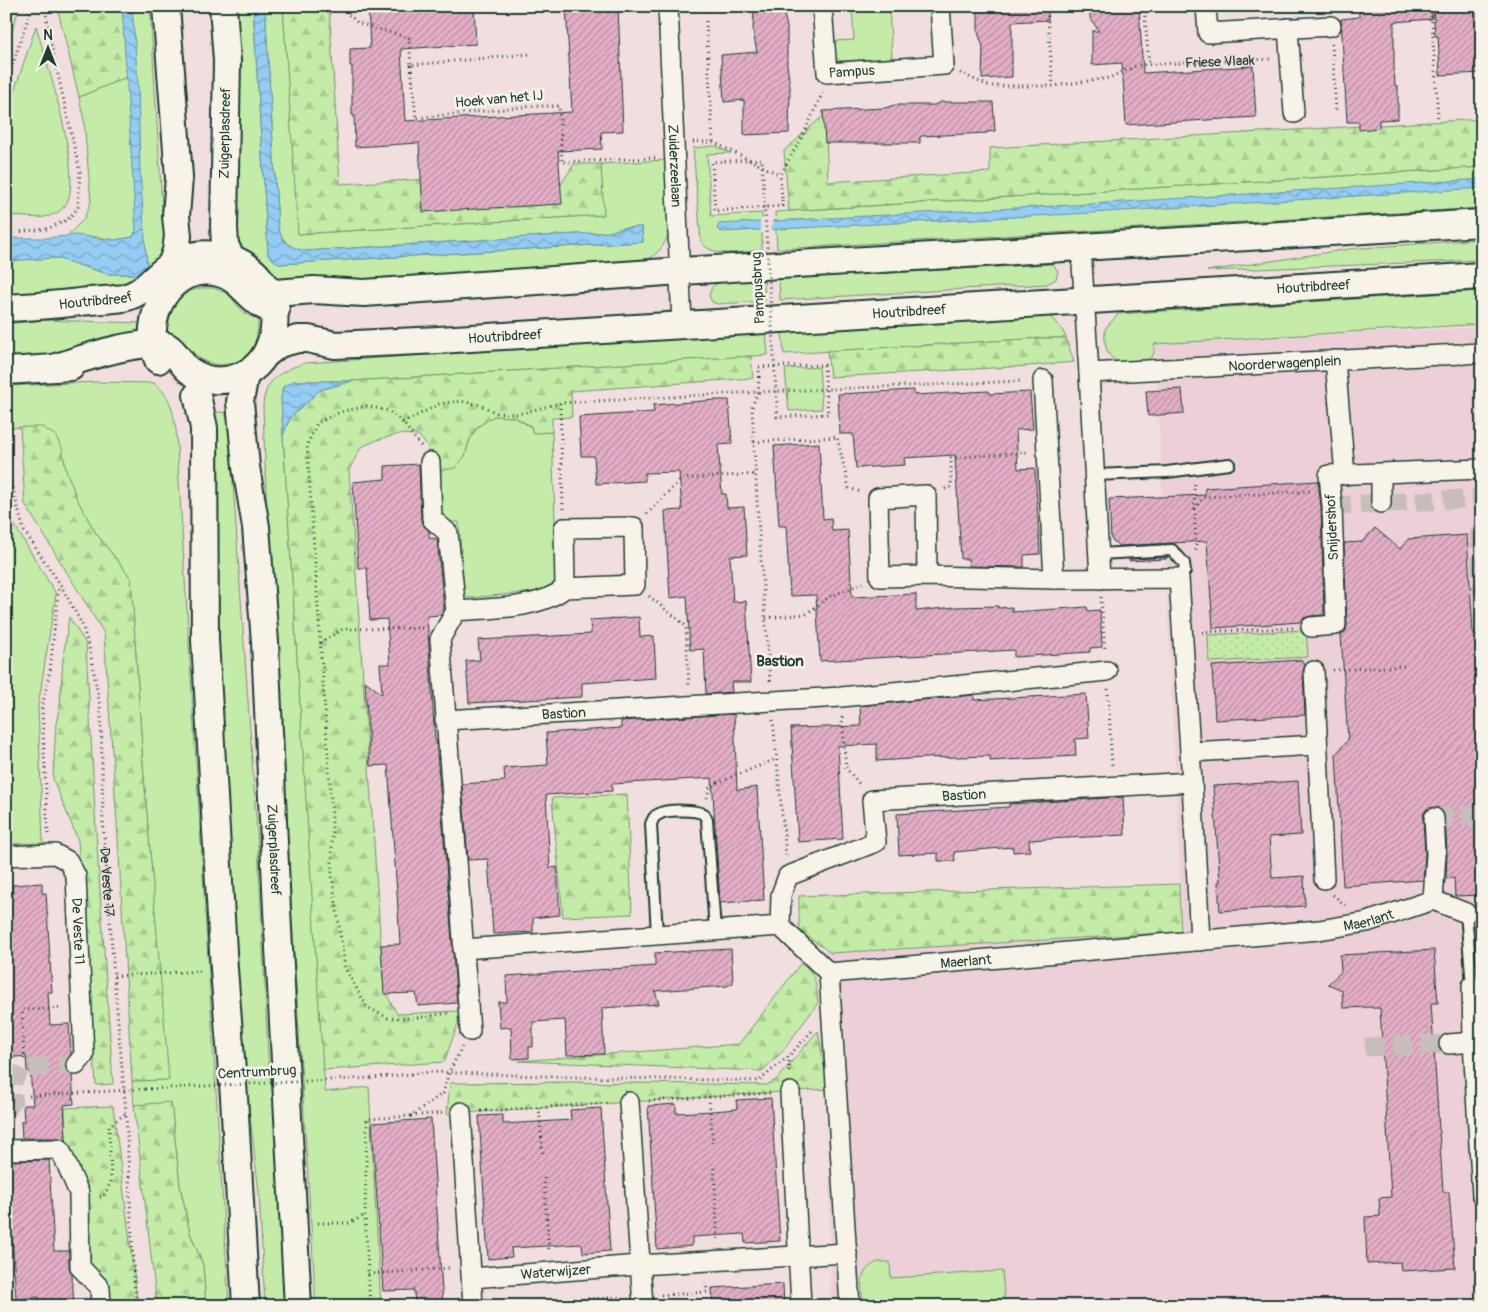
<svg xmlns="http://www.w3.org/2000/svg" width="1488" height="1312" viewBox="0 0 1488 1312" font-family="Pangolin,sans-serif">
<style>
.built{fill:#edd0d7}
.grass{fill:#c4eca8;stroke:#72946e}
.forest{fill:url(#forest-firs);stroke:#72946e}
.garden{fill:url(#garden-dots);stroke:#72946e}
.water{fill:url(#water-waves);stroke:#6693a7}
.pier{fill:#f1dede}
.building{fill:url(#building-hatch);stroke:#1f3d34}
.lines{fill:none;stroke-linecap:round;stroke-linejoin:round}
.street-tunnel{stroke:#c7bebc;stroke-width:19;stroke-dasharray:19 9;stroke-linecap:butt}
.lane-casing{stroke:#1f3d34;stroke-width:14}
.street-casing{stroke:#1f3d34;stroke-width:22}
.secondary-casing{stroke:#1f3d34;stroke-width:30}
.path{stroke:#1f3d34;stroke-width:3;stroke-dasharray:1 4;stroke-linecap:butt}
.lane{stroke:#f7f3e8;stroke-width:10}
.street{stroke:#f7f3e8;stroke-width:19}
.secondary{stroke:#f7f3e8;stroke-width:26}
.path-bridge{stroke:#1f3d34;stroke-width:3;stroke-dasharray:1 4;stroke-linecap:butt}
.labels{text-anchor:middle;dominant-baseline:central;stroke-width:5;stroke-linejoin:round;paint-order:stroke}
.street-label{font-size:14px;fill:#1f3d34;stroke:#f7f3e8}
.neighbourhood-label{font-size:15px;font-weight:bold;fill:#1f3d34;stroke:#f7f3e8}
</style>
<defs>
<pattern id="forest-firs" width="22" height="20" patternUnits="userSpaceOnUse" patternTransform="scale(1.25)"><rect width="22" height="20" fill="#c4eca8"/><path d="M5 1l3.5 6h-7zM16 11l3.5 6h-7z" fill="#a8cb91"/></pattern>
<pattern id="garden-dots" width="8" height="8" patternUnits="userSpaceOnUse" patternTransform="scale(1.25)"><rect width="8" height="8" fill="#c4eca8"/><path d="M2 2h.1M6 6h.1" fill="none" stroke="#a8cb91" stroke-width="1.8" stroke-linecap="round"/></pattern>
<pattern id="water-waves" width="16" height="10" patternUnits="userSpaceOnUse" patternTransform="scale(1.25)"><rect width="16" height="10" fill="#95ccf4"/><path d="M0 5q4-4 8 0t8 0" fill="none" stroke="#79a7c6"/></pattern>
<pattern id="building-hatch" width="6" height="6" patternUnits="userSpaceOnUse" patternTransform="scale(1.25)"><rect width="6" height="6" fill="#e4aec7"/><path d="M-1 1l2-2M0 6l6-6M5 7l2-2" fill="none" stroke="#b88fa2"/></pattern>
</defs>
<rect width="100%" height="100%" fill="#f1dede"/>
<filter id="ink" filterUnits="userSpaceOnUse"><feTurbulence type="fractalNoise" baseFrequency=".02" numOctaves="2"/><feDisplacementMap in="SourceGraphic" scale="10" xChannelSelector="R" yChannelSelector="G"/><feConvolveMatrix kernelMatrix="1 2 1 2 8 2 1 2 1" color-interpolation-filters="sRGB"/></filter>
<g filter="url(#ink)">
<path class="built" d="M1482 327V1306H831L828 1087 821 951 1183 934 1155 343Z"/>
<path class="grass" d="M6 6H20L6 49Z
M124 6H150L164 239 161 255 155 266 114 290 6 294V261L9 260 56 258 108 274H139L135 232 133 237 115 240 97 237 67 236 84 219 91 202 84 120 79 97 129 76Z
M232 6H253L268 255 279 264 643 242 642 227 622 228 610 232 305 251C290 248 283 243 278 228L265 6H283L299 234 603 215 601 164 666 160 669 233C663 249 654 259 638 263 554 268 470 272 387 277 356 279 318 288 288 282 264 276 246 256 236 235Z
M852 6H863L864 9 889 8 892 58 841 61 833 57 832 41 854 40Z
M36 26C45 58 87 182 64 207 49 223 25 217 6 214V116Z
M715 146 731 153 707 154 711 216 762 213V250C744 251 712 260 701 241L693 148Z
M1482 167V208L777 249 775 212Z
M1482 239V260L1207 271 1349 249Z
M1053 264 1058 271 1056 279 1047 284 780 300 779 279Z
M764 280 765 301 718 304 712 302 709 296C710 292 711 288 714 285 723 279 752 280 764 280Z
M201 288H214L228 294 244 313 258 320C258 335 256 349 243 358 228 368 206 367 194 353 185 344 180 335 167 331 166 309 180 292 201 288Z
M1482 291V324L1154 344V354L1141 366C1115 363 1103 361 1105 329L1118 314Z
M1050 316 1063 331 1066 338H1043L784 354 782 332Z
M43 320 141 323 142 338 42 356 17 358 6 356V324Z
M766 332 768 355 352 381H294L283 387 281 398 283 435 325 1092 369 1087 381 1306H316L267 519 263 407C264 379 281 371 305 363Z
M819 367 822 409 789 411 785 369Z
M96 382 154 383C171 396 173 411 176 430L229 1306H206L203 1265 190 1233 180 1186 171 1103 134 1105 132 1081 168 1080 143 765 131 578 95 532 77 499 66 470 62 448 20 427 6 429V386Z
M220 412 226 413 230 439 258 847 269 1074 274 1095 287 1306H265L259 1192 245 1075 230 847 208 426 213 413Z
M494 416 514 417 531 427 533 433 552 432 557 579 546 591 468 598 464 593 459 522H438L436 471 465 456C471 433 474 428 494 416Z
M6 482 9 516 56 594 38 706 43 843 6 844Z
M878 1262H890L891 1278 1002 1271 1005 1306H863C862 1288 857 1270 878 1262Z"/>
<path class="forest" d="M57 6H124L129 76 79 97Z
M283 6H329L340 184 430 179 557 191 574 164H601L604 215 298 234Z
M825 114 828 182 990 172V148L1482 119V167L789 211 784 151Z
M1043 338H1066L1074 362 1028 366 830 377 827 351Z
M751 356 753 378 571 391 572 417 552 418V432L533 433 531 426 514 417 494 416 477 427 469 441 465 456 455 468 436 471C435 458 427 444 418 435L399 434 377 440 361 447 349 470 383 978 388 997 397 1014 459 1011V1016L461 1015 444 1062 323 1070 283 435 290 418 320 390 352 381Z
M20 427H42L55 435 62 448 66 470 77 499 95 532 131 578 143 765 169 1080 132 1081 118 838 104 633 25 504Z
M69 617 86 644 96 831 113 1084 96 1085 78 840 53 779 56 724 60 705 63 659Z
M627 794 632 914 563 917 552 798Z
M1179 884 1181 932 831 953 799 930V896Z
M801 963C818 976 815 983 818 1003L782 1052 762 1071 519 1061 739 1044Z
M818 1031 828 1089 447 1114 450 1083 573 1082 766 1085 776 1080Z
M171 1102 180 1186 190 1233 203 1265 206 1306H157L155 1290 134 1105Z
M113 1106 138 1306H102L84 1271 70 1180 66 1139 65 1108Z"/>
<path class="garden" d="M1306 630 1308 657 1209 662 1208 635Z"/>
<path class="water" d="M122 6H132L138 83 140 171 147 265 139 274H108L56 258 6 261V238H47L76 235 115 240 133 237 136 231Z
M253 6H265L278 228C283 243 290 248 306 251L609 232 622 228 642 227 643 242 279 264 268 255Z
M1482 179V188L1091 213 722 232 717 229 719 224 1090 204Z
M294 381H352L320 390 290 418 283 435 281 398 283 387Z"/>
<path class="pier" d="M772 218V232L761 233 760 219Z"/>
<path class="building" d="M368 6H474L476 44 401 49 405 121 572 112 566 6H618L623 131 601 132 602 149 558 151 562 204 423 212 419 143 355 147 354 115H352V66H350V49L370 48Z
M754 6H782L787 27V65L790 87 789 133 744 135V100L724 102 721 55 757 52 753 31Z
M978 6H1048V20L1012 22V77L982 79 983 47 978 32Z
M1090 6H1139L1143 73 1253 66 1256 117 1126 125 1122 63 1092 65V31H1099L1090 18Z
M1361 6H1431L1432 19 1394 22V66L1395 86H1398V119L1379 120V128L1359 130V122H1347L1341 19 1359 17V8Z
M1433 6H1482V73L1440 75 1438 36H1435Z
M941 102H993L995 131 987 132V133L922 136 920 137V143H825L823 111 885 108 894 105H934Z
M1182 389 1184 413 1148 416 1146 391Z
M914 390V395L989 391 990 394 1030 392 1033 429 1016 430 1018 469 1035 468 1040 554 1024 555V567L969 566 968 559H961L955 455 904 458 905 465 856 468 853 434H840L838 394Z
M715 400H729L732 444 718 445 722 494H726L727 508 744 507 747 555 730 556 733 602 746 601 751 682H731L732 692 706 694 704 649 690 650 687 596 670 598 665 511 682 510 679 472 645 473V481L596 484 594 456H581L579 417 654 412 653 405Z
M819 443 823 519 831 518 832 531 848 530 852 597 916 594V611L955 607 998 606V608L1012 607V612L1087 607 1088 611 1100 610 1102 647 1090 648V652L1014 657V650L820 661 816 595 790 596 786 526H779L774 446Z
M419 464 421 520 422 524 429 531V538L437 539 444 609 441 615 427 616 435 740H436L457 1003 418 1006 416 993 384 994 381 945 400 944 397 893 388 765 370 766 365 681 382 694 380 664H390L387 619 370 620 367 568H358L353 482 385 479V466Z
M1318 481 1321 507 1324 615 1310 616 1304 618 1301 622 1213 628 1207 541 1119 546 1111 539 1109 499 1205 495V488Z
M1375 528 1400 549 1408 539 1467 535 1473 632 1482 640V895L1455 896 1454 878 1446 879 1447 853 1445 817 1443 811 1439 808 1434 807 1427 809 1424 813 1423 818 1425 854 1423 880 1343 886 1336 754 1348 740 1341 635 1346 631 1347 625 1344 543 1362 542Z
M1167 557 1166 559 1129 561V559Z
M639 617 640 637 654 636 656 678 582 683V697L469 703 466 661 480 660 478 640 591 634 590 620Z
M1301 660 1305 664 1303 672 1305 715 1215 720 1212 666Z
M1086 694 1089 738 1075 739 1076 756 990 761V756L926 758 877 761V744L838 746 843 839 798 842 791 728 861 726 860 706 974 695V700Z
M734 714 737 790 757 787 764 900 720 903 712 778 612 784V791L546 795 550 868 557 867 560 915 533 918V932L493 934 488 859 468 860 462 784 505 781 504 768 548 765 546 733 621 728V721Z
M1298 781 1301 835 1269 837 1272 878 1304 876 1305 906 1220 911 1218 882H1220L1213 786Z
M1123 797 1125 835 1029 840 1030 851 1013 852V847L954 852 955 861H938V853L899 855 897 814 1009 807V804Z
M42 883V893H46L51 976 52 992H48L50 1025 69 1024 71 1054 65 1064 66 1070 72 1075 74 1104 64 1105 66 1140 60 1138H22L21 1121H24L23 1105H33L30 1071H27L26 1056 6 1058V899H13L12 885Z
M731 949 733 983 727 986 655 991 659 1004 602 1008 604 1054 567 1055 565 1020 533 1022V1047H529V1058L512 1059 511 1027 500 1028 498 1002H507L506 976 655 966V953Z
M1434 950 1438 1003H1431L1443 1192H1449L1455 1268 1401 1271 1400 1262 1367 1264 1365 1217 1380 1216 1379 1198 1391 1197 1380 1008H1372L1371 1007 1343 1008 1342 990 1328 984 1341 972 1340 955Z
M771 1098 780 1241 745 1243 744 1234 692 1237V1246L657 1249 648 1106 676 1104V1113L713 1111 737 1109 736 1100Z
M601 1108 610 1251 583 1253 582 1244 511 1248 512 1257 488 1259 479 1116 503 1115V1124L571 1120 570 1110Z
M431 1119 443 1306H415L414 1290 383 1291 372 1123Z
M49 1160 54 1251H69V1267L72 1275 74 1306H39V1297L16 1299 11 1220H6V1161Z
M783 1284 784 1306H713L712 1288Z"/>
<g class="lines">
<path class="street-tunnel" d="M1332 506 1482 498
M1482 529 1479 534 1482 594
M1434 818 1482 815
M1365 1047 1449 1044
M6 1111 13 1100V1081L21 1068 76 1065"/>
<defs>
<path id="lane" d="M1095 475 1167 472 1229 464
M1099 554 1172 550 1184 563 1185 571
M657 935 651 824C653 819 654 816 659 814 667 809 696 810 704 814L707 820 715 930
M1472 986 1466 913 1482 912"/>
<g id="street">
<path id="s3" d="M668 6 682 324"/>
<path id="s4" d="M822 6 827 73 944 65 940 6"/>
<path d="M1206 6 1208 33 1331 26"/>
<path d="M1288 28 1294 113"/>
<path d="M1081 248 1089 373 1100 579"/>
<path d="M1335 360 1345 475"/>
<path id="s5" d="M1089 373 1482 353"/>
<path d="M1043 380 1054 579"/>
<path d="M430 462 432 519 448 533 456 611 440 639 470 1031"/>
<path d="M1381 503V474"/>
<path d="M927 576 926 495 878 498 880 577 927 576 1054 579 1179 578 1192 782 1200 941"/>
<path d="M456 611C489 608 538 610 565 588L564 528 634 527 635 585 565 588"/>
<path d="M1311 627 1336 625 1332 506 1329 475 1482 469"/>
<path d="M1314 671 1324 879"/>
<path id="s6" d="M445 720 841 697 1107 671"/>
<path d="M1190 752 1317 745"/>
<path id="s7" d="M6 856 55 854 68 861 76 876 84 1055 76 1065"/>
<path d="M1433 900 1436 854 1434 818"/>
<path id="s8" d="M780 926 781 895 788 876 876 842 872 800 1192 782"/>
<path d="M463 949 780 926 829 973"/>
<path d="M1472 986 1473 1042 1482 1196"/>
<path d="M1449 1044 1473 1042"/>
<path d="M790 1092 801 1306"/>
<path d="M629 1102 643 1306"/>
<path d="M461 1112 473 1306"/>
<path d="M6 1150 60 1149 79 1193 80 1267 100 1288 101 1306"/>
<path id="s9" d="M472 1278 639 1265 847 1253"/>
<path id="s10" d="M850 1306 829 973 1319 930 1367 922 1433 900 1466 913"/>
</g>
<g id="secondary">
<path d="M166 6 179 177 176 216 178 236 176 251 171 265"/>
<path d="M223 6 227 61 224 227 225 245 231 258"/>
<path d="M267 289 275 293 314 290 364 293 681 271 1482 223"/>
<path id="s11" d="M6 308C34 307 62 304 89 301 100 300 112 300 123 298 142 294 149 282 163 271 182 255 204 251 227 257 241 261 255 270 263 283 275 301 278 324 270 344 259 377 219 391 190 371 180 364 174 347 163 345 138 339 79 360 53 368"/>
<path id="s12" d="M266 354 279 344 298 339H308L335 345 439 340 1482 276"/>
<path d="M158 360C140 319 170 261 219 273 244 279 251 307 276 310"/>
<path d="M6 371 71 367"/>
<path id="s13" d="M245 374 240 402 246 467 256 527 265 642 277 910 298 1306"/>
<path d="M197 395 204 428 205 640 224 969 234 1097 246 1306"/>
</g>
</defs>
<use href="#lane" class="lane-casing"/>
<use href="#street" class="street-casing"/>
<use href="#secondary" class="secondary-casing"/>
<g class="path">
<path d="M344 6 347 13 358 23 409 38 411 65 530 54"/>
<path d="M705 6 713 142"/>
<path d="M1047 6 1053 86"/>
<path d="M1144 6 1149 64"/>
<path d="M1431 6 1438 118"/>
<path d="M1332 44 1336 112"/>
<path d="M411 65 416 118 533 106H559L562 162 655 158"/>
<path id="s1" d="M960 73 989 86H1053L1109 78 1138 65 1270 59"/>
<path d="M6 84 32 6"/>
<path d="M693 142H713L780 175"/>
<path d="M782 198 780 175 803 135 823 92"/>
<path d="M6 233 47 229 67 220 78 208 80 172 49 35 45 6"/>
<path d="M759 377 758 392 752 407 758 519 770 681"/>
<path id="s2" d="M6 423 10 478 24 531 60 584 82 624 90 651 101 712 103 821 114 976 126 1113 134 1283 137 1306"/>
<path d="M403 423 439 404 461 401 480 405 497 413 518 414 560 403"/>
<path d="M754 442 837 437 849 488 861 492"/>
<path d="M421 446 403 423 389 411 367 406 340 412 317 423 307 445 332 815V875L345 968 367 1007 388 1018H415L449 1013"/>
<path d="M1194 484 1196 553"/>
<path d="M945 489 951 487V458L1027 452"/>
<path d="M563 509 560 403 758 392 1023 381"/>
<path d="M1195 509 1203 497 1311 491"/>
<path d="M647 514 681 479 755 474"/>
<path d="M649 596 686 626 689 687"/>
<path d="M1101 597 1105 651"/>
<path d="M766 618 806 614 829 597 863 583"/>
<path d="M1202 632 1293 628"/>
<path d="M320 643 343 629 424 628"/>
<path d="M1333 670 1405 666"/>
<path d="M1108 689 1112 768"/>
<path d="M842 717 846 768 861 786"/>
<path d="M773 720 786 856"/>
<path d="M707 798 710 786 776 759"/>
<path d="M48 834 42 708 50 670 59 585"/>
<path d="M1333 895 1345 905"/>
<path d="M114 976 202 971"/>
<path d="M789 1056V1073"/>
<path d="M24 1059 22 1010 62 1008"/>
<path d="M371 1078 431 1072 571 1077 759 1081 789 1056 812 1031"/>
<path d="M29 1096 145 1089"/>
<path d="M709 1097 713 1144"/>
<path d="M649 1101 770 1093"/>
<path d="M539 1107 543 1155"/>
<path d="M481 1111 610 1103"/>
<path d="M411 1116 443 1113"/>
<path d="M714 1168 718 1242"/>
<path d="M544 1178 549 1252"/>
<path d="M100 1197H103L111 1182 109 1126 126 1113"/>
<path d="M318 1223H350L365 1215"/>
<path d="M368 1274 450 1268"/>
<path d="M661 1295 707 1292 706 1280"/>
<path d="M493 1305 622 1297"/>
<path d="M370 1306 365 1215 367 1119 411 1116 443 1093 449 1072 462 1047"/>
</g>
<use href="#lane" class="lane"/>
<use href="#street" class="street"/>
<use href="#secondary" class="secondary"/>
<path class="path-bridge" d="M759 377V367L824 365 828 414 777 417V407L763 181 762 159 712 162 715 211 782 206V198
M145 1089 371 1078"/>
</g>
</g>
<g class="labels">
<g class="street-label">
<text stroke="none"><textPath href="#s1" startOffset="266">Friese Vlaak</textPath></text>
<text stroke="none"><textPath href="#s4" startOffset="92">Pampus</textPath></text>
<text transform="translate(499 99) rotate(-5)">Hoek van het IJ</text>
<text transform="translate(225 133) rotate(-89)">Zuigerplasdreef</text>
<text stroke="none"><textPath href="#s3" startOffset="160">Zuiderzeelaan</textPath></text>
<text stroke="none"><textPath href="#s12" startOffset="1054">Houtribdreef</textPath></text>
<text transform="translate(758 288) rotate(-93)">Pampusbrug</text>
<text stroke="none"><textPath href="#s11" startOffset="90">Houtribdreef</textPath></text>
<text stroke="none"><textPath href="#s12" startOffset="649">Houtribdreef</textPath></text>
<text stroke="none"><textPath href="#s12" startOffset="244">Houtribdreef</textPath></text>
<text stroke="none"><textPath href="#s5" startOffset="196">Noorderwagenplein</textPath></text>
<text transform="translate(1332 527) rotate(-93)">Snijdershof</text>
<text stroke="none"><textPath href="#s6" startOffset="119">Bastion</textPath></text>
<text stroke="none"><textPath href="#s8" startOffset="280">Bastion</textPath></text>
<text stroke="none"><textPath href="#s13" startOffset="478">Zuigerplasdreef</textPath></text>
<text stroke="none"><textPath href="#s2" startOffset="480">De Veste 17</textPath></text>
<text stroke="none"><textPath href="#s10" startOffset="876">Maerlant</textPath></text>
<text stroke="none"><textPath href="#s7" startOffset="136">De Veste 11</textPath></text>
<text stroke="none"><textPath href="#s10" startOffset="471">Maerlant</textPath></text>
<text transform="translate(257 1072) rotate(-3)">Centrumbrug</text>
<text stroke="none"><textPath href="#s9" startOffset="84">Waterwijzer</textPath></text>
</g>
<g class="neighbourhood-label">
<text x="780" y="661">Bastion</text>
</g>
</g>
<rect width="1488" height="1312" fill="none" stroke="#f7f3e8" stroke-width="25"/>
<rect x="12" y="12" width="1463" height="1287" fill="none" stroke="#1f3d34" stroke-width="2" filter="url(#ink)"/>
<g transform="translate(48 48)" stroke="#f7f3e8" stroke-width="4" paint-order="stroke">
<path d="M0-4L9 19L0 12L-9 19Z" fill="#1f3d34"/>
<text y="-8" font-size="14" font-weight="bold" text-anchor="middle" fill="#1f3d34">N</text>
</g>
</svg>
